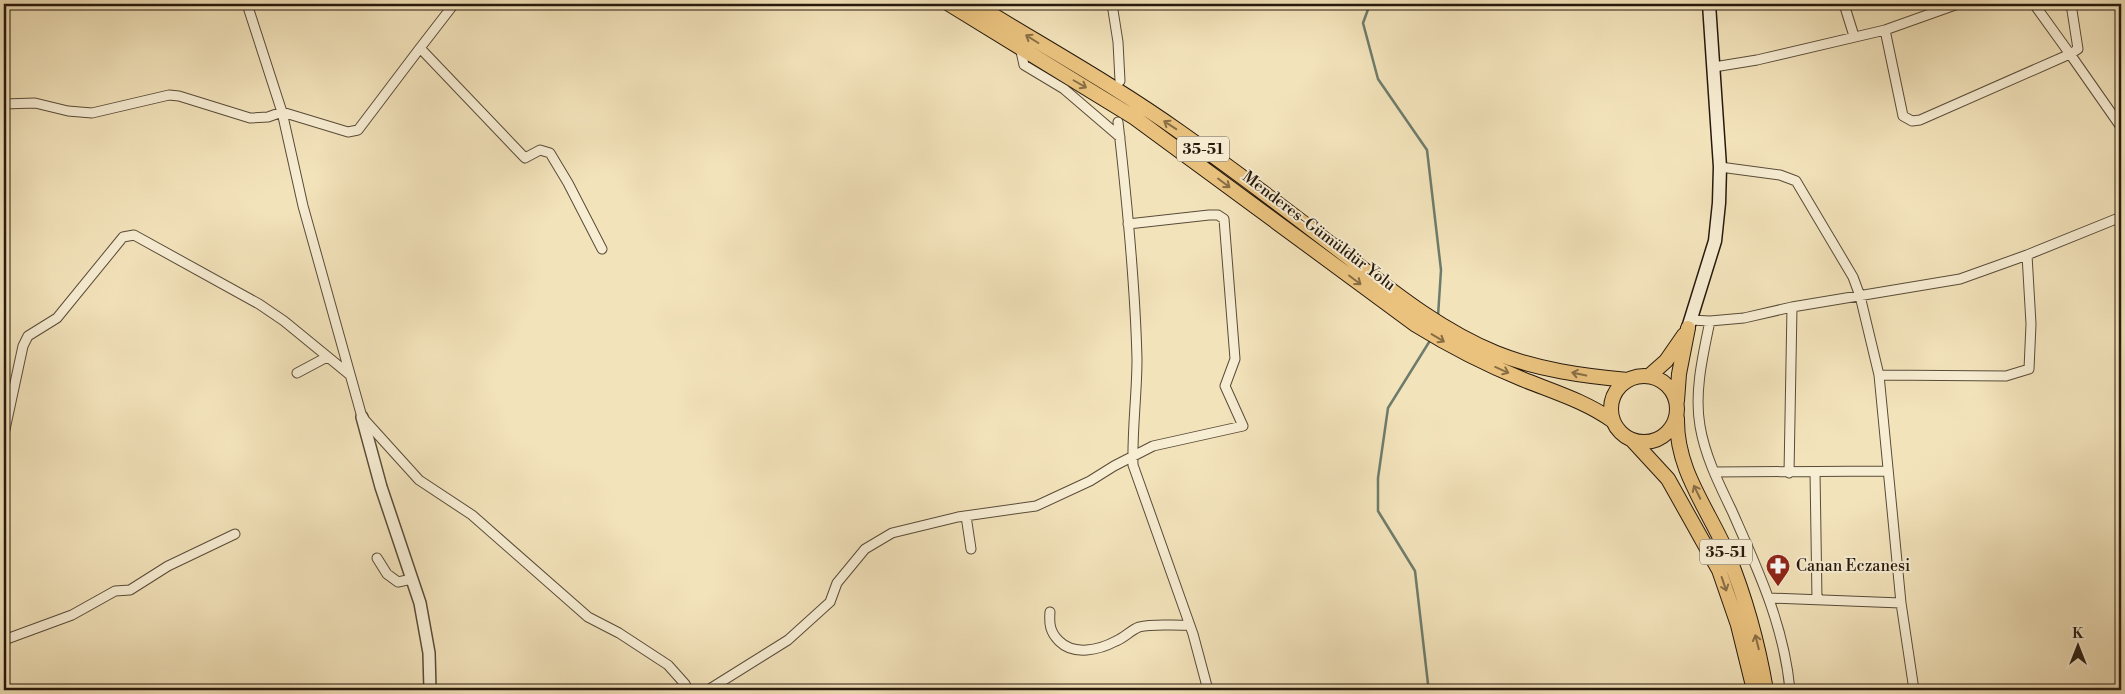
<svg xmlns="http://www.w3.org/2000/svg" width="2125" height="694" viewBox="0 0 2125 694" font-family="'Libre Bodoni',serif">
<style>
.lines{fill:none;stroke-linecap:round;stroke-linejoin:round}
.stream{stroke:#6d7c6c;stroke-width:2.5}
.minor-casing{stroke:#594c38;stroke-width:11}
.tertiary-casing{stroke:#594c38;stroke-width:14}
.secondary-casing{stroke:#26190c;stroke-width:15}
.primary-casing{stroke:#26190c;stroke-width:16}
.minor{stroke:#f7edd3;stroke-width:9}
.tertiary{stroke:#f7edd3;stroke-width:11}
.secondary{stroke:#f7edd3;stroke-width:12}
.primary{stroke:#eac27e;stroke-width:14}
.oneway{stroke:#886e45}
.labels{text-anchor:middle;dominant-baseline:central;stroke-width:4;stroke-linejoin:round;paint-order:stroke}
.shield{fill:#f7edd3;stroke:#655948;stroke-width:1}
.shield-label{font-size:15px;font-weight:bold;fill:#26190c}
.street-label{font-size:16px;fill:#26190c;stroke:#f7edd3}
.poi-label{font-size:16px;fill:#26190c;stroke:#f7edd3;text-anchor:start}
</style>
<rect width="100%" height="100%" fill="#f3e3bb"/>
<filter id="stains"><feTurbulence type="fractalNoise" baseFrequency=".004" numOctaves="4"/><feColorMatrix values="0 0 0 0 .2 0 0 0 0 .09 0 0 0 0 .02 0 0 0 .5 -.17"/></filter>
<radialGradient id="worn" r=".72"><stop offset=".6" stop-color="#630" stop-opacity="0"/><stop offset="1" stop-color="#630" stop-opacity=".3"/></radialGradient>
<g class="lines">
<path class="stream" d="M1370 4 1363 23 1378 79 1427 150 1441 270 1438 316
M1431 690 1428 684 1415 571 1378 511V478L1388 408 1431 339"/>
<defs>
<path id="minor" d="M247 4 282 112 303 206 362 417 419 480 472 515 588 617 619 633 668 665 685 684 688 690
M1112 4 1118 42 1120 81
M1844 4 1854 36
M2071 4 2078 49 2070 54 2121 127
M1885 30 1903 116 1912 121 1920 120 2070 54 2034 4
M1020 47 1024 65 1064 89 1120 137
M420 48 454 4
M1714 67 1757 60 1885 30 1958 4
M4 104 35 103 68 111 92 113 169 95 179 96 250 118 268 117 282 112 348 132 358 130 420 48 525 158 540 150 550 153 568 183 602 249
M1118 122C1127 201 1135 280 1137 359 1137 394 1132 430 1133 465L1193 634 1208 690
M1720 167 1780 175 1796 181 1853 277 1860 296 1879 375 1901 603 1914 690
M1691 320 1710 321 1744 318 1792 307 1960 279 2027 255 2121 217
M1710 321C1703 355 1694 392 1700 426 1705 456 1719 484 1732 511 1758 570 1784 625 1790 690
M297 373 327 357
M1879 375 2006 376 2029 369 2031 324 2027 255
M4 434 23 346 28 336 57 318 123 237 134 235 259 304 284 321 350 375
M1714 472 1888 471
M1815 472 1817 599
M1789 473 1792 307
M966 516 971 549
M377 558 387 574 398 582 412 579
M1770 598 1901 603
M1050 612C1049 624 1050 632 1059 641 1074 656 1099 650 1116 641 1124 638 1131 630 1139 627 1155 623 1174 626 1190 625
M4 640 72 615 115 591 130 590 168 566 235 534
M708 690 788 640 830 602 837 583 865 549 892 533 958 517 1036 506 1090 481 1114 466 1153 446 1243 426 1225 386 1235 359 1224 219 1218 215H1209L1128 224"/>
<path id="tertiary" d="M362 417 381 487 420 603 429 653 430 690"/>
<path id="secondary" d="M1688 328 1715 241 1719 203 1720 167 1709 4"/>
<path id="primary" d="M949 4 1135 118 1416 325C1450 346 1485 364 1522 379 1554 392 1585 401 1613 421
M975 4C1043 46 1114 85 1180 132 1234 170 1287 210 1340 251 1388 288 1439 330 1496 353 1538 370 1584 376 1628 380
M1611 409a33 33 0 1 1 66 0a33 33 0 1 1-66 0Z
M1649 376 1666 361 1684 335
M1677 401 1679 374 1688 328
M1677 418C1676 471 1708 508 1728 555 1746 599 1758 644 1766 690
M1633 441 1668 479 1719 570 1738 625 1754 690"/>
</defs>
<use href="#minor" class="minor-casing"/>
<use href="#tertiary" class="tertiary-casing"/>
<use href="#secondary" class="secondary-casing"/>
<use href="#primary" class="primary-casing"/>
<use href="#minor" class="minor"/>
<use href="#tertiary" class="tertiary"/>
<use href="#secondary" class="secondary"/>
<use href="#primary" class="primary"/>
</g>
<defs><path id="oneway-shaft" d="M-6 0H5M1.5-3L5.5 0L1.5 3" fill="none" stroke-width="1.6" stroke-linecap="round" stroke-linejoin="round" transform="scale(1.25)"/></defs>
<g class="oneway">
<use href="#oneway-shaft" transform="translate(1032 39) rotate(-148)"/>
<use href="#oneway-shaft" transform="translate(1080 84) rotate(30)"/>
<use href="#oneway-shaft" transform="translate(1170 125) rotate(-147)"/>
<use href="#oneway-shaft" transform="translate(1224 183) rotate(37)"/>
<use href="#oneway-shaft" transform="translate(1355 280) rotate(37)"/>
<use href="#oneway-shaft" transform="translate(1438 338) rotate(31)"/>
<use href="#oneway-shaft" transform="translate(1502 370) rotate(24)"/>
<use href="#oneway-shaft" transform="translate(1579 374) rotate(-168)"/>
<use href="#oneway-shaft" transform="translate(1697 492) rotate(-116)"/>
<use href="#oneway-shaft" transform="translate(1724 584) rotate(71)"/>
<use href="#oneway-shaft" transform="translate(1757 642) rotate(-104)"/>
</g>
<defs>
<symbol id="pharmacy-pin" viewBox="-11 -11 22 30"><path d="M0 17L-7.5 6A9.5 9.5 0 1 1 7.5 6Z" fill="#8f2418" stroke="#f7edd3"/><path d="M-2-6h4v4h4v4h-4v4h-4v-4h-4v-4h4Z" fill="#fff"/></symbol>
</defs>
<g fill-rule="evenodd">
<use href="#pharmacy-pin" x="1764" y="552" width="28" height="38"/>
</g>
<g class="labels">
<g class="shield">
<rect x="1177" y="136.5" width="52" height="25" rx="4"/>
<rect x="1700" y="539.5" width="52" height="25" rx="4"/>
</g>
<g class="shield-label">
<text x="1203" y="149">35-51</text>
<text x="1726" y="552">35-51</text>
</g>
<g class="street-label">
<text transform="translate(1319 231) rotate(37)">Menderes-Gümüldür Yolu</text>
</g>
<g class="poi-label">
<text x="1796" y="566">Canan Eczanesi</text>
</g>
</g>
<rect width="2125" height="694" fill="none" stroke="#f3e3bb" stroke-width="20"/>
<rect x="5" y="5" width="2115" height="684" fill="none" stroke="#26190c" stroke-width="2.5"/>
<rect x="10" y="10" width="2105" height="674" fill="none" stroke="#26190c"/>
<g transform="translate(2078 646)" stroke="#f7edd3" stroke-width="4" paint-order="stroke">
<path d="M0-4L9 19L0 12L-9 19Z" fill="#26190c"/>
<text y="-8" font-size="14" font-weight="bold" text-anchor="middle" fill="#26190c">K</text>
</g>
<rect width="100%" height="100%" filter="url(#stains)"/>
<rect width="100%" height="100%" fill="url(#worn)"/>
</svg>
